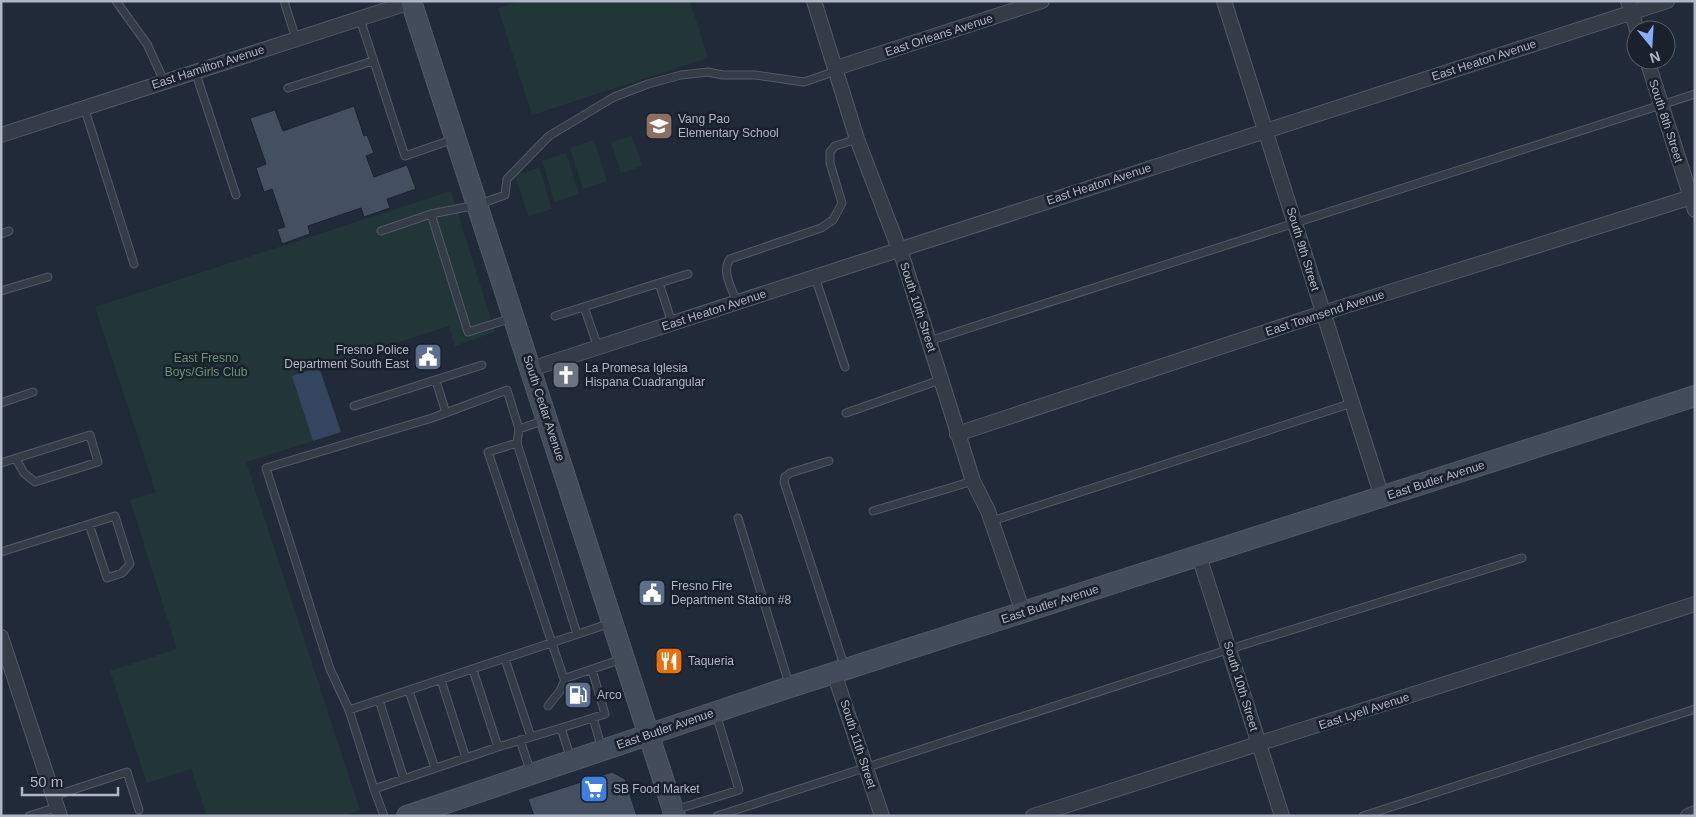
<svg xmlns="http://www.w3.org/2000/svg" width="1696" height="817" viewBox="0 0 1696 817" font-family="Helvetica,sans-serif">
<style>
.green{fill:#223639}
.water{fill:#34465f}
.building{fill:#445060;stroke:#1c232f}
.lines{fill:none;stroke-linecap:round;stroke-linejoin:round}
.lane-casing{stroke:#515a66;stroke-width:9}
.street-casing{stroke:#515a66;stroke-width:16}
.secondary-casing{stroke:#515a66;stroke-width:22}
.lane{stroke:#343c48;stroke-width:7}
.street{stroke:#343c48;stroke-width:14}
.secondary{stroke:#424c5b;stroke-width:20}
.labels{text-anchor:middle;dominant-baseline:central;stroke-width:5;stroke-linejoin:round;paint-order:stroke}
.street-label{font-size:12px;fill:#aeb7c5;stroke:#1a212d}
.poi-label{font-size:12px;fill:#aeb7c5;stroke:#1a212d;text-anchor:start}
.park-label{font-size:12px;fill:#669571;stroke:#1a212d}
</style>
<rect width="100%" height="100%" fill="#212a38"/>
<path class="green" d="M520 1H690L708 58 532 115 498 8Z
M632 136 642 166 621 173 611 142Z
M594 140 607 181 583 189 570 148Z
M566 153 579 194 555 202 542 161Z
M539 168 552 209 528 216 515 175Z
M451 191 495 332 455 346 449 326 293 376 313 441 246 462 360 810 343 816H207L191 769 147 783 110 671 177 649 130 500 156 492 95 307Z"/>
<path class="water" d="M319 367 341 432 313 441 292 376Z"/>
<path class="building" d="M354 106 364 136 367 135 374 153 366 156 374 177 407 165 416 189 387 199 390 208 364 217 361 208 308 226 310 234 282 244 277 229 285 227 272 189 264 192 256 168 266 164 250 118 275 110 283 131Z
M612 772 625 779 637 816H534L528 799Z"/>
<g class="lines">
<defs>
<path id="lane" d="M116 1 147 44 164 81
M284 1 296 39
M360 19 405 156 454 139
M195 71 236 195
M288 88 373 61
M84 107 134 264
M431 214 468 332 512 318
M381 231 431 214 477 205 505 195 507 179 549 136 614 97 648 84 681 75 708 72 723 75H755L804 82 836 71
M1 234 9 231
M815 277 845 367
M1 291 48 277
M737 302C732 289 721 271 730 259L821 228 833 220 842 203 830 163V152L835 146 857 139
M584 307 598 347
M555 316 659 283
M672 323 659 283 688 274
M929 341 1695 94
M436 381 446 413
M1 403 33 392
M354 406 482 365
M846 413 940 380
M519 429 545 420
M517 443 488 452 564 679
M829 461 790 473 785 477 784 482 845 668
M1 463 90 435 98 462 35 482 24 473 16 459
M873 511 973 481
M738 518 789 684
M992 521 1352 403
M1 552 115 516 130 564 122 573 107 578 89 524
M505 659 531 737
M473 670 498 747
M441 680 466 758
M409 691 435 768
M379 700 404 779
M548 706 560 691 566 678 622 659
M349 710 330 669 266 468 432 418 507 390 519 429 517 443 577 634
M593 718 602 749
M520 740 531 773
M571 759 561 728 605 714 592 670
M374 789 349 710 611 623
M54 796 127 772 139 810
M675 810 739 790 716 714
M29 816 57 807
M384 816 374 789 498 747 561 728
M717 816 1230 649 1522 558
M1363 816 1695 709"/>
<path id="street" d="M814 1 857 139 904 262 973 481 988 511 1023 612
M1224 1 1382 497
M1628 1 1637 30
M1647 60 1695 210
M836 68 1042 1
M1 135 414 1
M531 369 1667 1
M957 434 1323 313 1695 196
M1199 556 1282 816
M1 637 60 816
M834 673 882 816
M1033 816 1695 604
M1688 816 1695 813"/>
<path id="secondary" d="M411 1 675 816
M407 816 790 687 1695 396"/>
</defs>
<use href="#lane" class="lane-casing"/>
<use href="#street" class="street-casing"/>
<use href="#secondary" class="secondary-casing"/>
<use href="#lane" class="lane"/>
<use href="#street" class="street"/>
<use href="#secondary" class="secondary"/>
</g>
<defs>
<symbol id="school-square" viewBox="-11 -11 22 22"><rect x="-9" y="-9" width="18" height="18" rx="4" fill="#8d6e63" stroke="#1a212d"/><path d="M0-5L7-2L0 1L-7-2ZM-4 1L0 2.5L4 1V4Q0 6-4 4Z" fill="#fff"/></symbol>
<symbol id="civic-square" viewBox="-11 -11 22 22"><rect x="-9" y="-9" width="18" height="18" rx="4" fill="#5c6f8a" stroke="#1a212d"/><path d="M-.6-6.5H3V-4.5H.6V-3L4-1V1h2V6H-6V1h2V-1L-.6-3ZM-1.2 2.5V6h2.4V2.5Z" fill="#fff"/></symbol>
<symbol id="church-square" viewBox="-11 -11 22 22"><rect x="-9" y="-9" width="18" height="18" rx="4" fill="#6b7280" stroke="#1a212d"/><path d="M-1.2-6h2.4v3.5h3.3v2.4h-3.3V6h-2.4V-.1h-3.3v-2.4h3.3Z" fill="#fff"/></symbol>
<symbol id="restaurant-square" viewBox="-11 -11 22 22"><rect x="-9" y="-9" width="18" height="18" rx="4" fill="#e8710a" stroke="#1a212d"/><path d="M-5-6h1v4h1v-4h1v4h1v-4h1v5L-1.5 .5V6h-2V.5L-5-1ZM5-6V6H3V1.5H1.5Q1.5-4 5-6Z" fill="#fff"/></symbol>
<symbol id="fuel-square" viewBox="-11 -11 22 22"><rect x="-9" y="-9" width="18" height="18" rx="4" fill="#5c6f8a" stroke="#1a212d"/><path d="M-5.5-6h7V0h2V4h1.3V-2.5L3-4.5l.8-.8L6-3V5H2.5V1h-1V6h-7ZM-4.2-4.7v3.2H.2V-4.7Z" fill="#fff"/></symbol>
<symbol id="supermarket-square" viewBox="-11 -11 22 22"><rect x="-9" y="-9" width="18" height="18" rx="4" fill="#3f7fe0" stroke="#1a212d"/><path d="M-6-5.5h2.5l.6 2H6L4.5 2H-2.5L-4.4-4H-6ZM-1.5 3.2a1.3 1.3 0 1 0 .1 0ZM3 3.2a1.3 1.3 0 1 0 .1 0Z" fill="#fff"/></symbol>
</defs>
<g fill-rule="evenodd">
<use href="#school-square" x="643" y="110" width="32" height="32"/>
<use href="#civic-square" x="412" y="341" width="32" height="32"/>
<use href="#church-square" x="550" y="359" width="32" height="32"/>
<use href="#civic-square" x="636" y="577" width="32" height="32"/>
<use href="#restaurant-square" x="653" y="645" width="32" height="32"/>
<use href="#fuel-square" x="562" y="679" width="32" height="32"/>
<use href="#supermarket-square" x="578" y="773" width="32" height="32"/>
</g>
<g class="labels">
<g class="street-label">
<text transform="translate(939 35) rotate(-18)">East Orleans Avenue</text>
<text transform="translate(1484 60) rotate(-18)">East Heaton Avenue</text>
<text transform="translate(208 67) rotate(-18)">East Hamilton Avenue</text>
<text transform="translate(1666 121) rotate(72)">South 8th Street</text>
<text transform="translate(1099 184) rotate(-18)">East Heaton Avenue</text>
<text transform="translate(1303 249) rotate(73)">South 9th Street</text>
<text transform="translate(918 307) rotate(72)">South 10th Street</text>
<text transform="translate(714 310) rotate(-18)">East Heaton Avenue</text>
<text transform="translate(1325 313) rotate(-18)">East Townsend Avenue</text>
<text transform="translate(544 408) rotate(72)">South Cedar Avenue</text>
<text transform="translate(1436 480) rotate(-18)">East Butler Avenue</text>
<text transform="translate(1050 604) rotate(-18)">East Butler Avenue</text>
<text transform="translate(1241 686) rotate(73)">South 10th Street</text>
<text transform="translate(1364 711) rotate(-18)">East Lyell Avenue</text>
<text transform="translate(665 729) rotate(-19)">East Butler Avenue</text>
<text transform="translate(858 744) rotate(72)">South 11th Street</text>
</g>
<g class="poi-label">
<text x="678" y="119">Vang Pao<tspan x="678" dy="14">Elementary School</tspan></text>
<text x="409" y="350" text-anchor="end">Fresno Police<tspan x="409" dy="14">Department South East</tspan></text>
<text x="585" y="368">La Promesa Iglesia<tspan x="585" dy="14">Hispana Cuadrangular</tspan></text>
<text x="671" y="586">Fresno Fire<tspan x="671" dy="14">Department Station #8</tspan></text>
<text x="688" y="661">Taqueria</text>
<text x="597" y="695">Arco</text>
<text x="613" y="789">SB Food Market</text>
</g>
<g class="park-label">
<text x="206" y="358">East Fresno<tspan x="206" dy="14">Boys/Girls Club</tspan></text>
</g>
</g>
<rect width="1696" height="817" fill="none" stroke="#aeb7c5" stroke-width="5"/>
<g transform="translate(1651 45) rotate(162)"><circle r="24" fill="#1a212d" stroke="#555d6a"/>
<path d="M0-4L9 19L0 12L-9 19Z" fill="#82aff6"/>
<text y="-8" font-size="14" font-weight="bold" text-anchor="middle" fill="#aeb7c5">N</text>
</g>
<path d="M22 787v8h96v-8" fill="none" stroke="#aeb7c5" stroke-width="2.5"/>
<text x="30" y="787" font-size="15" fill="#aeb7c5" stroke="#1a212d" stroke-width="4" paint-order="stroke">50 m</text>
</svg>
